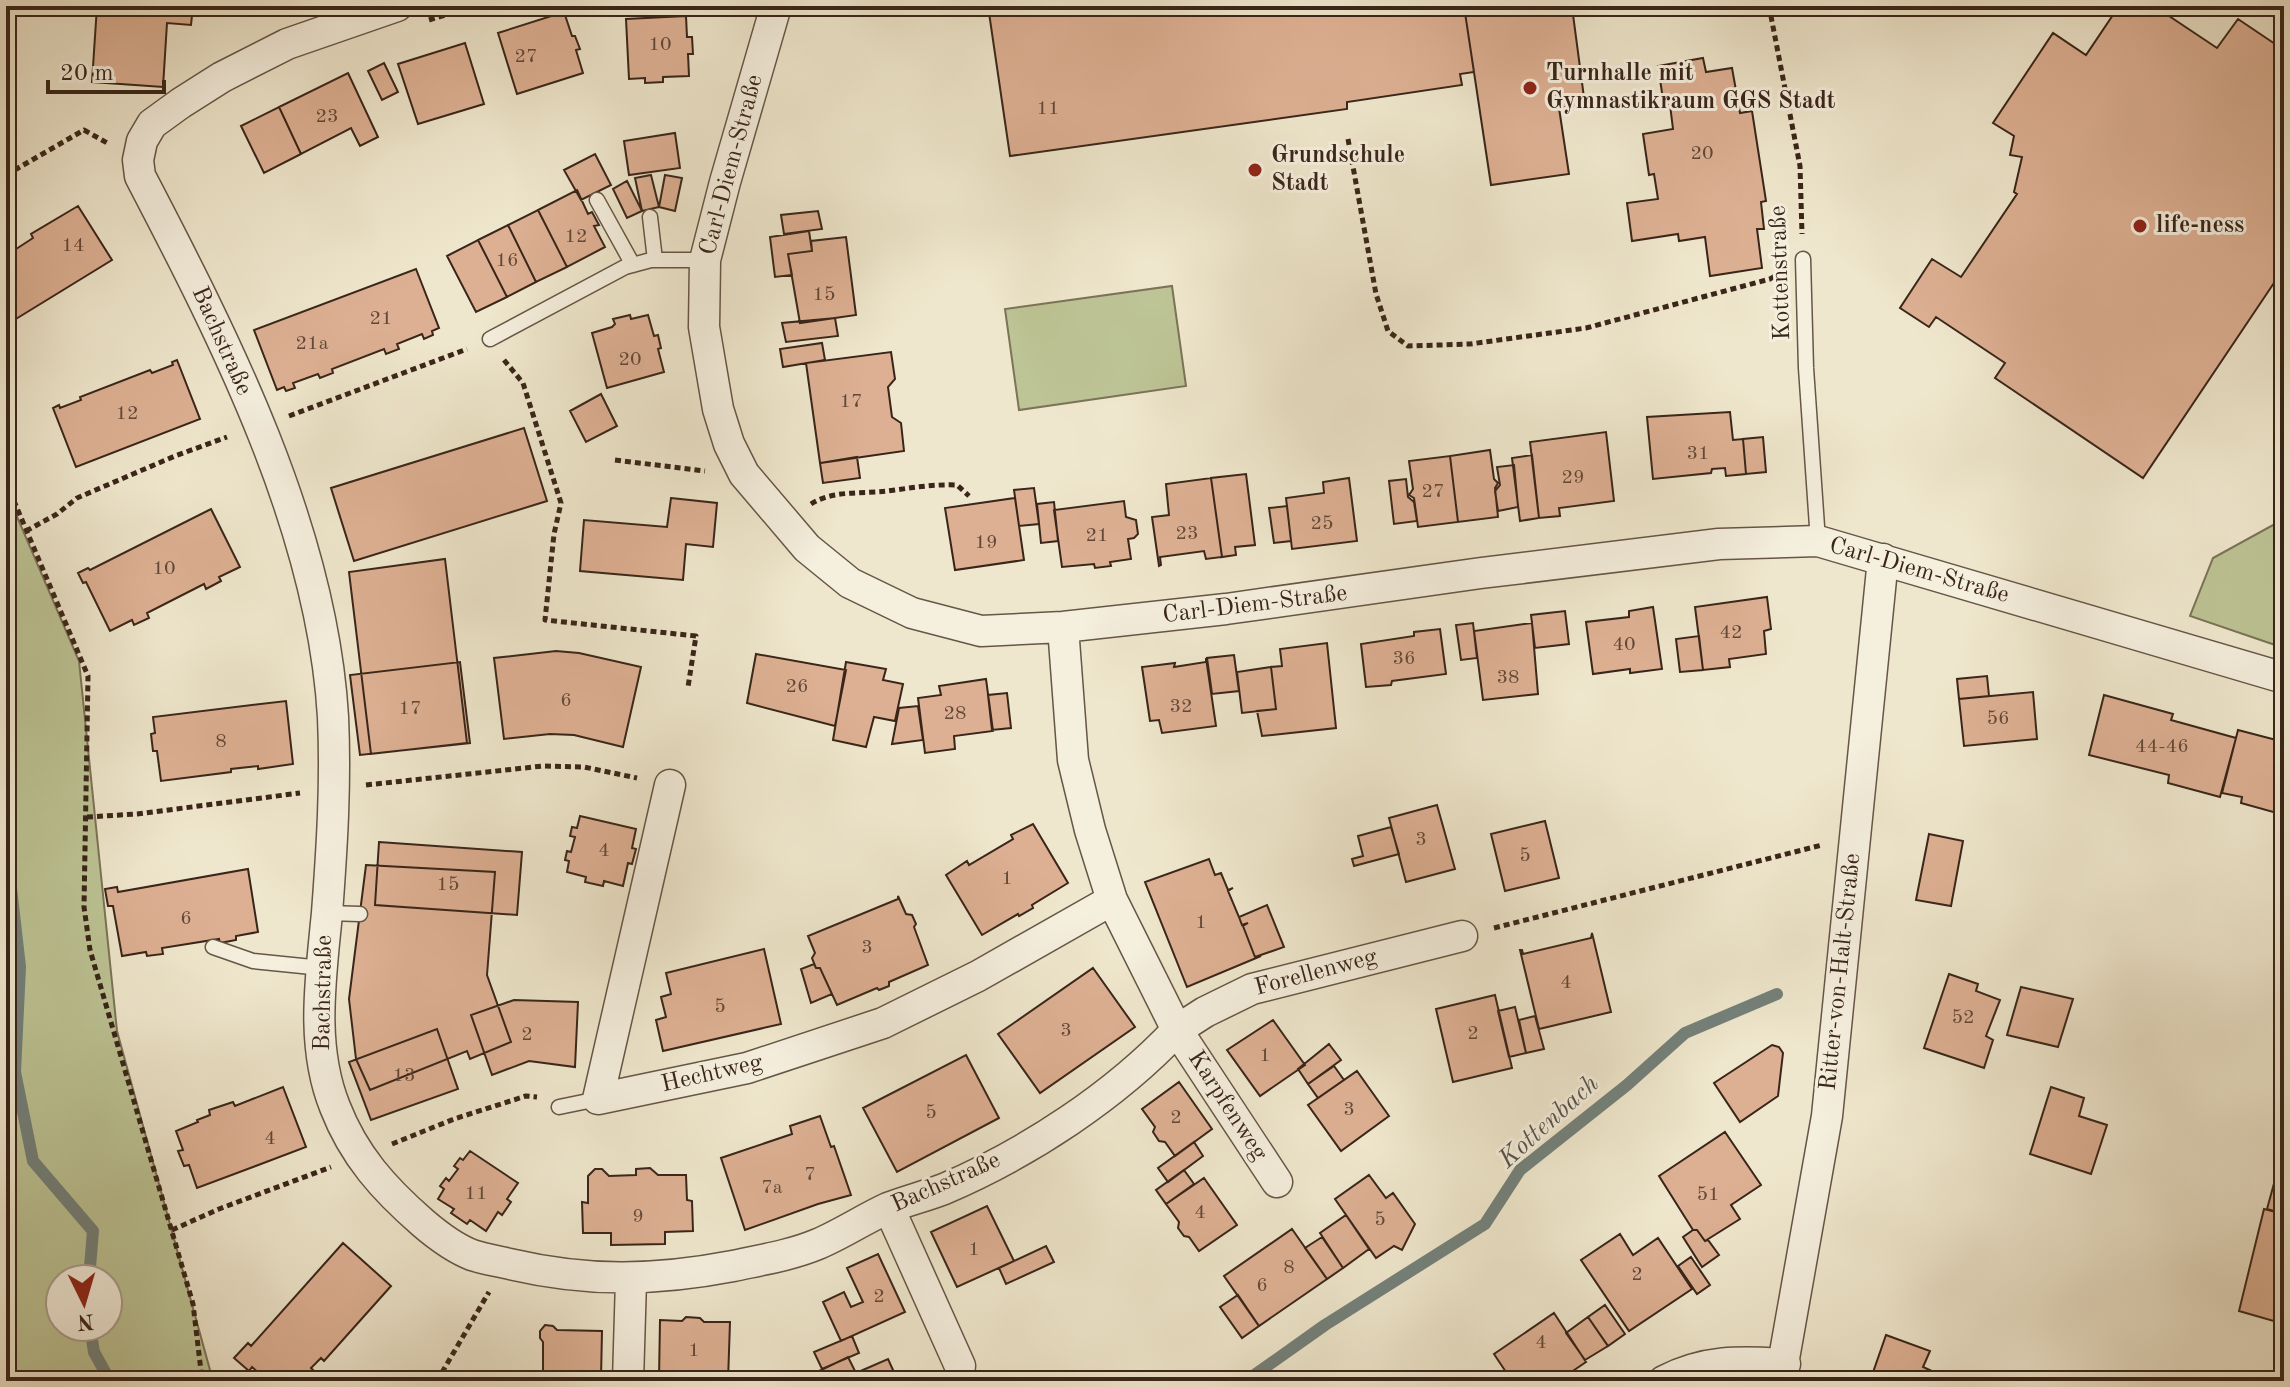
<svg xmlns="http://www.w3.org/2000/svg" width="2290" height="1387" viewBox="0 0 2290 1387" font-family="'Old Standard TT',serif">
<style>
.green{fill:#bdc495;stroke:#7b7457;stroke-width:2;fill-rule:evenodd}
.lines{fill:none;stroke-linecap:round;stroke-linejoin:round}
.stream{stroke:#73817b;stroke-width:12}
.building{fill:#ddb093;stroke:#392519;stroke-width:2}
.lane-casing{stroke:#665646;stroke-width:17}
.street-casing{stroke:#665646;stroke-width:33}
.path{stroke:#392519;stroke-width:5;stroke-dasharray:6 4;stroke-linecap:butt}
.lane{stroke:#f5efde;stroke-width:14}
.street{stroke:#f5efde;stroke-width:30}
.poi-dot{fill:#8f2418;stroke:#f5efde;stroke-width:3}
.labels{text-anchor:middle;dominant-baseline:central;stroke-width:6;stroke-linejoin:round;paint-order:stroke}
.number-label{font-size:20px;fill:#624838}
.poi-label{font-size:24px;font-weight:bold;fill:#392519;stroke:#f5efde;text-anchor:start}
.street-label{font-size:24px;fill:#392519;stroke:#f5efde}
.water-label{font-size:26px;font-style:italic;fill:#56534a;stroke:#f5efde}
</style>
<rect width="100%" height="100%" fill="#efe7cd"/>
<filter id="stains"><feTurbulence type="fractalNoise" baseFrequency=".0025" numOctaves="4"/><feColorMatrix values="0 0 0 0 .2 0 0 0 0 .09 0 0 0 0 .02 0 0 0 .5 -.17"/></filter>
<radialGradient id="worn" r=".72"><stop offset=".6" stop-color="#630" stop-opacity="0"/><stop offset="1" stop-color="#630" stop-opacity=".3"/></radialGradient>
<path class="green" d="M1172 286 1186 386 1019 410 1005 309Z
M6 491 79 661 117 1031 213 1381H6ZM60 1279H108V1327H60Z
M2284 519V648L2190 616 2213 558Z"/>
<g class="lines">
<path class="stream" d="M6 844 20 967 15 1072 33 1161 93 1231 89 1279
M90 1327 94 1352 110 1381
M1246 1381 1325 1325 1485 1224 1520 1170 1627 1085 1685 1033 1777 994"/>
</g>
<path class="building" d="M97 6H193L191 25 167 23 163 87 92 82Z
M988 6H1464L1474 72 1460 74 1462 85 1347 102V109L1010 156Z
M1464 6H1544L1545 11 1572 7 1585 105 1559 108 1569 174 1491 185Z
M2119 6H2154L2217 48 2238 19 2284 50V268L2143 478 1995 378 2005 363 1936 317 1929 327 1900 308 1932 259 1961 277 2017 194 2014 192 2022 157 2010 155 2014 136 1993 123 2053 33 2086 55Z
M564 12 572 36H575L580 49 576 50 583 73 517 94 498 33Z
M686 16 687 37H692L693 54H688L689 76 663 77V82L645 83V78L629 79 626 19Z
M465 43 484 104 418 124 398 64Z
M1703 58 1706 72 1732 68 1740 113 1752 111 1766 201 1761 202 1764 229H1757L1762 268 1710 276 1705 237 1679 241 1678 234 1632 241 1627 203 1658 199 1654 174 1649 175 1643 134 1673 129 1670 105 1664 106 1658 66Z
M384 63 398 92 382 100 368 71Z
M348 73 378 137 360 146 351 128 301 154 279 107Z
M279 107 301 154 264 173 241 126Z
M675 133 680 168 629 175 624 141Z
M595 154 611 185 581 200 564 170Z
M651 175 659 207 642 211 635 178Z
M665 175 682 178 675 211 659 207Z
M627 181 642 211 627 218 613 189Z
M577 190 588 214 592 212 599 225 594 226 605 247 567 267 538 210Z
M78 206 112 260 6 325V250L10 248 13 251 33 238 31 234Z
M538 210 567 267 536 282 508 225Z
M818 211 822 229 784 234 781 215Z
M508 225 536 282 507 297 478 240Z
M809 231 812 251 788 254 792 275 775 277 770 237Z
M846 237 856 315 800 323 788 254 812 251 811 241Z
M478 240 507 297 476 312 447 256Z
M416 269 439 328 432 331 433 335 424 339 422 334 397 344 399 349 386 354 384 349 332 369 333 373 320 378 318 374 293 383 295 388 286 391 284 387 277 390 254 330Z
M630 315 631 319 648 315 654 336 658 335 661 348 658 349 664 372 607 388 592 333 612 327 615 324 613 319Z
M835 318 838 336 786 342 782 323Z
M822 343 825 360 783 367 780 349Z
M891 352 895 379 888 387 892 417 901 423 904 451 820 463 806 363Z
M177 360 200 419 76 467 53 408 59 405 60 408 81 400 80 397 150 370 152 373 173 365 172 362Z
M601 394 617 426 586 442 570 411Z
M1730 412 1733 440 1743 439 1746 474 1726 476 1725 468 1712 469 1711 473 1653 479 1647 417Z
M524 428 547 501 354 561 331 488Z
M1606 432 1614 501 1559 508 1560 516 1539 518 1530 442Z
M1763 437 1766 472 1746 474 1743 439Z
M1490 450 1494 479 1498 483 1495 488 1498 517 1458 522 1450 456Z
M1532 455 1539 518 1520 521 1512 458Z
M1450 456 1458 522 1418 527 1414 498 1409 495 1413 489 1409 461Z
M857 457 860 478 823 483 820 463Z
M1514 465 1518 507 1498 511 1495 491 1500 485 1497 467Z
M1246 474 1255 545 1235 547 1236 555 1222 557 1211 478Z
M1211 478 1222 557 1206 559 1204 551 1160 557 1161 565 1159 566 1152 517 1169 515 1166 484Z
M1349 478 1357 541 1292 549 1286 498 1324 493 1323 482Z
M1406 479 1408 497 1414 502 1417 521 1394 524 1389 481Z
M1034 488 1039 524 1019 526 1014 490Z
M671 498 717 503 713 547 686 544 683 580 580 571 584 520 667 527Z
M1015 498 1024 560 955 570 945 508Z
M1124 501 1126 517 1136 520 1138 534 1134 538 1128 539 1131 559 1110 562 1111 566 1095 568 1094 564 1062 567 1054 510Z
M1054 502 1058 541 1041 543 1037 504Z
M1287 506 1291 541 1274 543 1269 508Z
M211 509 240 567 219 577 221 581 206 589 204 584 147 613 149 618 134 625 132 620 110 631 86 582 83 583 78 573 88 568 90 570Z
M445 559 467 743 371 754 349 572Z
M1767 597 1771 629 1764 631 1766 654 1729 659 1730 667 1703 670 1695 607Z
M1653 607 1662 669 1630 673V669L1593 674 1586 622 1629 617V611Z
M1565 611 1569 644 1535 648 1531 615Z
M1473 623 1477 658 1461 660 1456 625Z
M1532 623 1538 694 1483 700 1474 631Z
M1440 629 1446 674 1392 681 1391 685 1366 687 1361 644 1414 636V632Z
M1699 636 1703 670 1680 672 1676 639Z
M1327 643 1336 728 1262 736 1257 711 1276 709 1271 667 1282 666 1280 649Z
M556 651 579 653 641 667 623 747 574 735 550 734 504 739 494 658Z
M756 654 846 670 835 726 747 703Z
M1234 655 1239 691 1212 694 1207 658Z
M1206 658 1216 726 1162 733 1159 720 1150 721 1142 667 1175 663 1174 667 1206 662Z
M460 662 470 743 360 755 350 675Z
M846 662 886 669 883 680 903 684 895 721 874 717 866 747 833 740Z
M1271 667 1276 709 1242 713 1237 672Z
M1987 676 1989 696 1959 699 1957 679Z
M986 679 993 731 954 736 955 749 925 753 918 698 941 695 939 686Z
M2033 692 2037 739 1964 746 1959 699Z
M1007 693 1011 728 992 730 988 695Z
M2104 695 2173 714 2171 720 2236 738 2220 797 2168 783 2169 775 2089 755Z
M286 701 293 764 258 769V766L231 769V772L161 781 157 751H153L151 734 155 733 153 717Z
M918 706 923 740 892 744 899 708Z
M2238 730 2284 742V815L2241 803 2242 797 2222 793Z
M1437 805 1455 869 1406 882 1389 818Z
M580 816 636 829 632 848 636 849 632 864 628 863 623 886 604 881 603 886 585 882 586 877 567 872 569 861 565 860 567 851 571 852 575 837 570 836 572 827 577 828Z
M1545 821 1559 878 1505 891 1491 834Z
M1033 824 1068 883 1032 905 1033 908 1019 916 1018 914 982 935 946 875 967 861 969 865 1013 839 1011 835Z
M1391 827 1399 854 1354 866 1352 859 1363 856 1358 836Z
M1929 834 1963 841 1951 906 1916 900Z
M379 842 522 852 517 915 375 905Z
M1209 859 1215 875 1221 873 1228 890 1233 888 1228 891 1239 917 1242 925 1248 923 1243 926 1255 957 1261 956 1187 987 1145 882Z
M366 865 495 872 487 975 511 1042 470 1059 467 1051 370 1090 356 1059 349 999Z
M248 869 258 932 236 936V940L220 943 219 939 162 948 163 954 147 956 146 952 122 956 113 906H108L105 889 117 887 118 892Z
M898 896 906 914 912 915 916 924 914 927 928 965 889 982V986L879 990 877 988 837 1005 820 968H816L812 958 815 953 808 936 898 899Z
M1267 905 1284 947 1255 957 1243 926 1248 923 1242 925 1239 917Z
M1592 933 1611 1012 1539 1029 1520 950H1522L1523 954 1591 938Z
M764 949 781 1024 663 1051 656 1020 666 1017 661 997 671 994 666 973Z
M814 964 816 968H820L832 994 811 1003 801 969Z
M1093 968 1135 1027 1040 1093 998 1034Z
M1949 974 1978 984 1976 991 2000 1000 1986 1036 1993 1040 1984 1068 1924 1048Z
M2021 987 2073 999 2058 1047 2007 1035Z
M1495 995 1512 1068 1453 1082 1436 1009Z
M514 1000 578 1002 575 1067 529 1061 492 1075 471 1015Z
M1515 1007 1526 1053 1509 1057 1498 1011Z
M1535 1016 1544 1049 1526 1053 1519 1020Z
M1273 1020 1305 1065 1260 1096 1227 1050Z
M437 1029 458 1089 371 1120 349 1062Z
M1329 1044 1341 1060 1308 1084 1298 1069Z
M1772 1045 1779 1047 1783 1053 1778 1096 1740 1122 1714 1083Z
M966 1055 999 1118 897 1172 863 1108Z
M1334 1066 1344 1080 1318 1098 1308 1084Z
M1357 1071 1389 1116 1341 1151 1308 1105Z
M1179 1082 1212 1129 1175 1156 1165 1142 1159 1141 1153 1132 1155 1127 1142 1109Z
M283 1087 306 1147 197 1188 189 1165 184 1166 178 1151 183 1150 176 1131 198 1122 197 1120 210 1115 209 1110 233 1102 235 1106Z
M2051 1087 2084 1098 2079 1116 2107 1125 2091 1174 2030 1154Z
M820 1116 831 1147 834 1146 851 1195 818 1204 745 1230 721 1158 792 1134 790 1126Z
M1725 1132 1761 1185 1731 1205 1740 1219 1705 1241 1697 1230H1693L1659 1176Z
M1194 1142 1203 1156 1168 1182 1158 1168Z
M2284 1147V1214L2267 1209Z
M470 1151 518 1183 507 1199 511 1202 502 1215 498 1212 486 1231 470 1220 467 1224 451 1213 454 1209 438 1199 444 1189 440 1186 446 1178 449 1181 458 1169 454 1166 460 1158 463 1160Z
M650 1168 658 1175H686L687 1200 692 1201 693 1231 665 1232V1244L611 1245V1233H583L582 1202 588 1203V1176L595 1169H602L609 1176 636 1175V1169Z
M1184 1170 1194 1184 1166 1204 1156 1190Z
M1369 1175 1386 1198 1393 1193 1415 1224 1402 1250 1394 1246 1376 1258 1335 1199Z
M1204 1178 1237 1225 1199 1251 1189 1237 1184 1236 1178 1228 1179 1222 1166 1204Z
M987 1206 1014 1261 957 1287 931 1232Z
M2264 1209 2284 1214V1324L2239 1311Z
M1346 1215 1369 1249 1343 1268 1320 1233Z
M1292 1229 1327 1279 1259 1326 1224 1276Z
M1693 1230H1697L1705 1241 1708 1240 1719 1255 1702 1267 1683 1237Z
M1620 1234 1633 1255 1658 1238 1692 1289 1629 1331 1581 1260Z
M1322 1237 1343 1268 1327 1279 1305 1248Z
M343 1243 391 1286 324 1361 321 1358 311 1368 314 1371 305 1381H268L252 1367 249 1371 234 1358 248 1343 251 1346Z
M1046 1246 1054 1262 1006 1284 999 1268Z
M878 1254 905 1312 841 1341 823 1302 844 1292 851 1307 863 1302 847 1268Z
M1691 1257 1710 1285 1697 1294 1678 1266Z
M1238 1295 1259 1326 1242 1338 1220 1307Z
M1605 1305 1625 1334 1608 1346 1588 1317Z
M1554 1313 1586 1362 1558 1381H1512L1494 1354Z
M686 1317 700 1318 704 1322H730L728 1381 659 1379 660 1320 682 1321Z
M1588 1317 1608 1346 1585 1360 1566 1333Z
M545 1325 553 1326 557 1330 602 1331 601 1378 543 1376V1342L540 1338V1331Z
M1886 1335 1930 1351 1923 1367 1932 1371 1928 1381H1870Z
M852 1336 859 1353 822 1369 814 1352Z
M848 1357 856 1373 839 1381H821L817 1372Z
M888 1359 898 1381H839L856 1373Z"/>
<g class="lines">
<defs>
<path id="lane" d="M597 200 633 265
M650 217 655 260
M1803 259 1806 368 1818 541
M490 339 625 267 651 260H705
M327 913 360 914
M213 947 253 961 322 968
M559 1107 598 1099"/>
<path id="street" d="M397 6 287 44 222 77 181 103 152 124 142 141 138 160 140 176C226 341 322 529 333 717 336 783 332 847 327 913 321 977 310 1045 335 1107 354 1156 384 1189 423 1223 437 1235 454 1248 472 1255 484 1259 497 1261 510 1264 587 1282 655 1281 733 1266 761 1260 792 1255 818 1244 842 1234 864 1219 888 1208 906 1201 926 1196 944 1189 1028 1153 1115 1096 1177 1030L1112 900 1090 830 1073 760 1063 627
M776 6 725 182 705 260 704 327 718 409 729 444 744 474 807 548 850 583 912 613 981 631 1063 627 1226 609 1481 573 1719 544 1818 541 2284 678
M670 785 598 1099 747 1068 883 1023 978 976 1112 900
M1277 1182 1177 1030 1205 1012 1252 989 1462 936
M889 1208 960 1366
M628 1381 631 1280
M1664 1381C1705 1360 1740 1361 1785 1364
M1780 1381 1827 1116 1883 559"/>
</defs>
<use href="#lane" class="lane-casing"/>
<use href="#street" class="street-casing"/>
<path class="path" d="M1769 6 1800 166 1802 234
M429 20 474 6
M1348 139 1376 294 1388 331 1408 346 1470 344 1586 328 1770 279 1778 274
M6 175 84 130 109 144
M504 360 523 383 561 503 554 534 545 620 696 636 688 687
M289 416 467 349
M615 460 705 471
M6 482 88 676 84 907 90 950 193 1304 201 1371 205 1381
M811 504C832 490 863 494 887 491 911 488 933 484 957 485L969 496
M26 531 57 514 77 498 175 456 227 437
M366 785 543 766 584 767 637 778
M87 817 137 814 300 793
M1494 928 1822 845
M392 1144 454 1119 526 1096 537 1097
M172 1230 219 1209 331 1167
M437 1381 489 1292"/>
<use href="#lane" class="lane"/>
<use href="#street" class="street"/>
</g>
<g class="poi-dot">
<circle cx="1530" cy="88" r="8"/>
<circle cx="1255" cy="170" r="8"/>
<circle cx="2140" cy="226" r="8"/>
</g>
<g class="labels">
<g class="number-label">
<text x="660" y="45">10</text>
<text x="526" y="57">27</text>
<text x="1048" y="109">11</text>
<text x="327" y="117">23</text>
<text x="1702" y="154">20</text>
<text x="576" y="237">12</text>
<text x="73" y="246">14</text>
<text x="507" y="261">16</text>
<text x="824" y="295">15</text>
<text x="381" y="319">21</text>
<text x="312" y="344">21a</text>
<text x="630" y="360">20</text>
<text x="851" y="402">17</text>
<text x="127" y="414">12</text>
<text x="1698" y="454">31</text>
<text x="1573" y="478">29</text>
<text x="1433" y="492">27</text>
<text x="1322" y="524">25</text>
<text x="1187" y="534">23</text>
<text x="1097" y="536">21</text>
<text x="986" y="543">19</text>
<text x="164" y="569">10</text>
<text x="1731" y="633">42</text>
<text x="1624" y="645">40</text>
<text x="1404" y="659">36</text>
<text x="1508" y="678">38</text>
<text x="797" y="687">26</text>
<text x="566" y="701">6</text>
<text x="1181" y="707">32</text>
<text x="410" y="709">17</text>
<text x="955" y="714">28</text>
<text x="1998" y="719">56</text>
<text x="221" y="742">8</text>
<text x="2162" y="747">44-46</text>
<text x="1421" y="840">3</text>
<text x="604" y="851">4</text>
<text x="1525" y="856">5</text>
<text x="1007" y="879">1</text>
<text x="448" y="885">15</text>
<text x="186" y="919">6</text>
<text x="1201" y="923">1</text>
<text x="867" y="948">3</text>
<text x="1566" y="983">4</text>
<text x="720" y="1007">5</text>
<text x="1963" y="1018">52</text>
<text x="1066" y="1031">3</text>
<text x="1473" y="1034">2</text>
<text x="527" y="1035">2</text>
<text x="1265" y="1056">1</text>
<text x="404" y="1076">13</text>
<text x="1349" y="1110">3</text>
<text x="931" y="1113">5</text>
<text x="1176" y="1118">2</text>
<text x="270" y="1139">4</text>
<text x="810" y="1175">7</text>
<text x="772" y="1188">7a</text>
<text x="476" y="1194">11</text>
<text x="1708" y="1195">51</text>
<text x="1200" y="1213">4</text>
<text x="638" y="1217">9</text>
<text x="1380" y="1220">5</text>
<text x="974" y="1250">1</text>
<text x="1289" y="1268">8</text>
<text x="1637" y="1275">2</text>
<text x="1262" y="1286">6</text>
<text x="879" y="1297">2</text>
<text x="1541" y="1343">4</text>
<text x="694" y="1351">1</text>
</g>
<g class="poi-label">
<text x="1546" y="74">Turnhalle mit<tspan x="1546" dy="28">Gymnastikraum GGS Stadt</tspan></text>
<text x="1271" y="156">Grundschule<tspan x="1271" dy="28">Stadt</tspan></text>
<text x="2156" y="226">life-ness</text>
</g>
<g class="street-label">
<text transform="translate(732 165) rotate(-75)">Carl-Diem-Straße</text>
<text transform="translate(1781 273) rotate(-92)">Kottenstraße</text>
<text transform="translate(221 341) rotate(66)">Bachstraße</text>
<text transform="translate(1919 571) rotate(16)">Carl-Diem-Straße</text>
<text transform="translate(1255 605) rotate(-7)">Carl-Diem-Straße</text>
<text transform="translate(1841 972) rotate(-84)">Ritter-von-Halt-Straße</text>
<text transform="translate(1316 973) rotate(-15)">Forellenweg</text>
<text transform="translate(324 993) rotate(-89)">Bachstraße</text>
<text transform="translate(712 1074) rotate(-13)">Hechtweg</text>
<text transform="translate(1227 1106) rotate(57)">Karpfenweg</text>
<text transform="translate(946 1183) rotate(-24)">Bachstraße</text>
</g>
<g class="water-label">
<text transform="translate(1549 1122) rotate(-42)">Kottenbach</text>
</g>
</g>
<rect width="2290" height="1387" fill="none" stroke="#efe7cd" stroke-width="32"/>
<rect x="8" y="8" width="2274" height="1371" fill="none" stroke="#392519" stroke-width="4"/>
<rect x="16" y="16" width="2258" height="1355" fill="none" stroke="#392519" stroke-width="2"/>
<g transform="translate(84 1303) rotate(175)"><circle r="38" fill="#f5efde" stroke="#aa9e8f" stroke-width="2"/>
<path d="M0-6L14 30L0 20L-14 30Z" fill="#8f2418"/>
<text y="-12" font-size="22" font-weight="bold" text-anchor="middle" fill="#392519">N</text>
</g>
<path d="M48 80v12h116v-12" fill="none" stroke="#392519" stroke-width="4"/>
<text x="60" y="80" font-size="24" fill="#392519" stroke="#f5efde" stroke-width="6" paint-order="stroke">20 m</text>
<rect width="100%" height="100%" filter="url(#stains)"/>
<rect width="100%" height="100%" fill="url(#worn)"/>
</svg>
